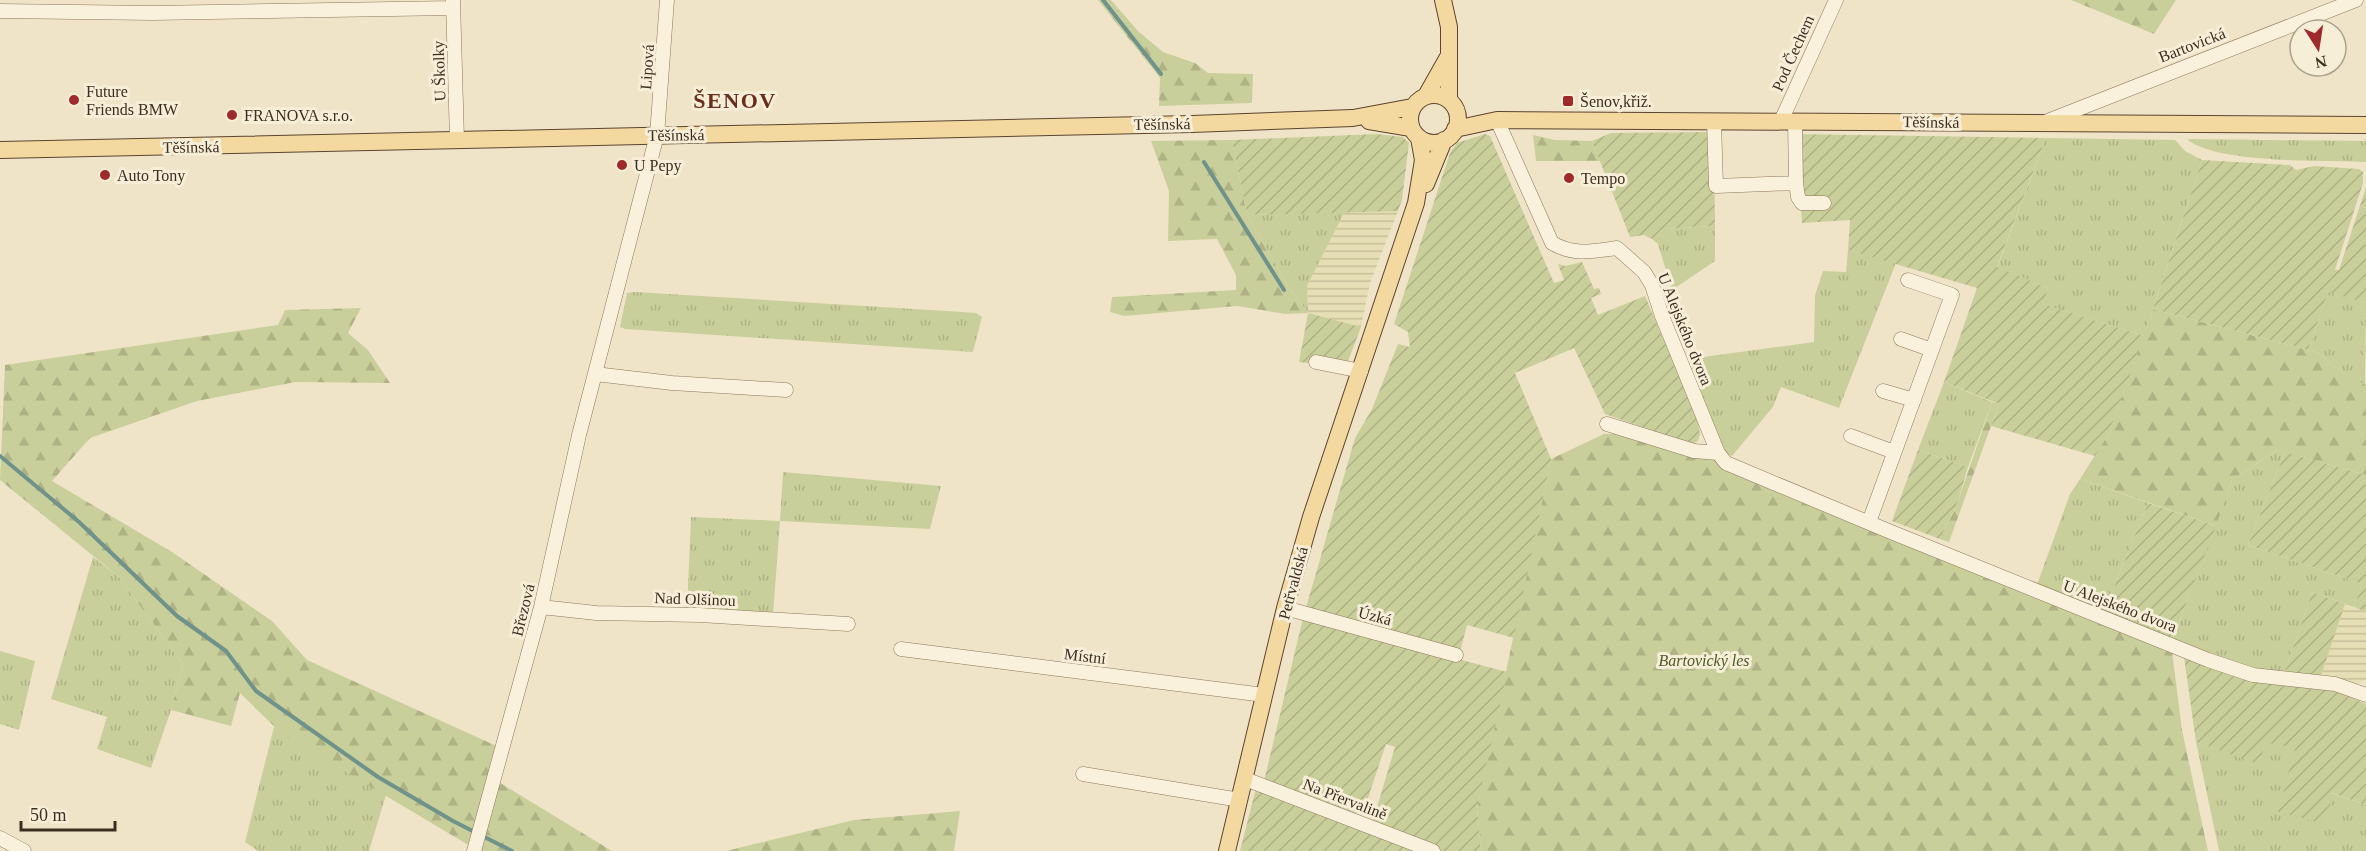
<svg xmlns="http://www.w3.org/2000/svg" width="2366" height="851" viewBox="0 0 2366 851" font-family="Georgia,serif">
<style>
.farmland{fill:url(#farmland-rules)}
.grass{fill:url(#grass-tufts)}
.forest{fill:url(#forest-firs)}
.garden{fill:url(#garden-furrows)}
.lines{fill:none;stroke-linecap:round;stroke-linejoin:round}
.stream{stroke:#6f938a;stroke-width:4}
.minor-casing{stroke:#8d765c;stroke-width:15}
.major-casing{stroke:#5b4430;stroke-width:18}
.minor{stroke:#faf1dc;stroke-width:14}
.major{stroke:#f3d9a0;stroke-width:16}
.poi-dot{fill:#9e2a2b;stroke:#f7eed8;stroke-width:2}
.labels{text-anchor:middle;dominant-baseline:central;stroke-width:6;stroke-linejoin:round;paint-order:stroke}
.street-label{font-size:16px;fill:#3d2e20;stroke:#f7eed8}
.poi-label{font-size:16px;fill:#3d2e20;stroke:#f7eed8;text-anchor:start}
.park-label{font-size:16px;font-style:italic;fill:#4d5a26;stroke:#f7eed8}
.district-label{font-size:22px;font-weight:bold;letter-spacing:1.5px;fill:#6b2e1e;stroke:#f7eed8}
</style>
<defs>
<pattern id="farmland-rules" width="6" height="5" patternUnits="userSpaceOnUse" patternTransform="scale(1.5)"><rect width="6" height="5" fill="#e6deb5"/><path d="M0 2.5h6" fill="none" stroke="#c6bf9b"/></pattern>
<pattern id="grass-tufts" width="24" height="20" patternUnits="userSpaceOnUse" patternTransform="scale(1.5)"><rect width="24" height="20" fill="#c9cf9b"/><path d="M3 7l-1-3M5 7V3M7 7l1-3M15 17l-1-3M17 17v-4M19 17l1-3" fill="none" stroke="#aeb285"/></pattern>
<pattern id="forest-firs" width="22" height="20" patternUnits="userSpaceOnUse" patternTransform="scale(1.5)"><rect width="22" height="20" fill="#c9cf9b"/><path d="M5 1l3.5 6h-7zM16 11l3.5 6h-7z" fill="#aeb285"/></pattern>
<pattern id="garden-furrows" width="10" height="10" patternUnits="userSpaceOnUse" patternTransform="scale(1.5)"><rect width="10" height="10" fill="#c9cf9b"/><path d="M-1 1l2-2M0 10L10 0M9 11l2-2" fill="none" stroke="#aeb285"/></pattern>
</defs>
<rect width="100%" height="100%" fill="#f0e4c8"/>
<path class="farmland" d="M1345 211H1398L1370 283 1361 327 1308 313 1307 286Z
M2345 604 2366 612V680L2353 686 2321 676Z"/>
<path class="grass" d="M2046 138 2175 140 2185 151 2202 160 2144 336 2042 304 2048 288 1997 268Z
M2187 139 2366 141V162C2326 160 2214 164 2187 139Z
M1345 211 1307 286 1308 313 1288 286 1247 215Z
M1715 226V261L1675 288 1671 287 1658 244 1652 239 1664 229Z
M1848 250 1896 263 1839 408 1781 387 1773 407 1732 456 1723 451 1689 359 1814 342 1815 295 1823 271 1846 272Z
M2328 291 2366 303 2365 385 2335 368 2319 353 2308 350Z
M635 292 947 311 976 313 982 317 973 352 625 329 620 327 627 293Z
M1944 382 1992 402 1968 467 1918 450Z
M2277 450 2285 452 2248 545 2362 584 2354 607 2312 592 2285 671 2261 672 2173 639 2232 480Z
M783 472 941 486 930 529 780 521 773 615 687 610 691 517 780 521Z
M2080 479 2148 503 2102 617 2035 590 2070 494Z
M93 557 119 577 183 664 171 710 151 768 97 749 107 717 51 699Z
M0 651 35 661 19 730 0 724Z
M274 727 386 795 369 851H258L245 842Z
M2265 741 2295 749 2325 824 2331 793 2366 805V851H2219L2196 742 2260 764Z"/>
<path class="forest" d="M1098 0H1111L1138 31 1163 52 1195 63 1208 73 1253 74 1252 103 1159 106 1160 78Z
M2071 0H2176L2154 34Z
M1533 135 1555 140 1592 141 1600 161H1536Z
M1232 140 1247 215 1288 286 1308 313 1285 314 1237 306 1124 316 1110 312 1112 297 1236 290V275L1217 239 1168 241 1169 191 1151 141Z
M361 308 348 333 368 350 390 383 295 382 197 401 90 438 52 481 172 552 272 621 307 660 501 748 470 846 282 734 240 693 231 726 171 710 183 664 119 577 0 480 5 365 278 325 285 310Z
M2153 309 2319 353 2335 368 2366 385V475L2277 450 2232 480 2216 526 2080 479 2109 433Z
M1992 402 1999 404 1949 542 1940 539 1958 501Z
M1604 434H1628L1718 453 2171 643 2182 730 2208 851H1481L1477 808 1551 459Z
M497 781 612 851H478Z
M960 811 954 851H726L854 820Z"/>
<path class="garden" d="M1714 132 1715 226 1664 229 1652 239 1644 235 1630 237 1592 141 1611 133Z
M1376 134 1403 137 1409 143 1402 200 1398 211 1247 215 1232 140Z
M1485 134 1490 136 1554 283 1564 280 1558 264 1565 266 1582 262 1594 289 1599 288 1601 294 1591 298 1598 315 1645 296 1697 418 1700 434 1698 441 1692 444 1605 414 1574 348 1515 373 1551 459 1514 638 1467 625 1460 652 1305 611 1355 438 1372 409 1398 344 1410 347 1408 332 1394 324 1450 153 1457 143Z
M1795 134 2046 138 1997 267 2048 288 2043 304 2144 336 2109 433 2095 456 1991 426 1999 404 1944 382 1977 288 1848 250 1850 220 1802 223Z
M2202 160 2290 165 2296 170 2314 166 2359 169 2363 172V183L2335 270H2339L2366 187V303L2328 292 2308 350 2153 309Z
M1308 313 1361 327 1344 372 1325 365 1299 362Z
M1918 450 1968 467 1958 501 1940 539 1892 521Z
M2285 452 2366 475V612L2354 607 2362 584 2248 545Z
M2148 503 2216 526 2171 643 2102 617Z
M2312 592 2345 604 2321 676 2285 671Z
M1303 618 1507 672 1477 808 1481 851H1442L1372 824 1395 747 1386 744 1364 810 1353 815 1264 781Z
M2184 657 2239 678 2326 687 2366 704V805L2332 793 2325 824 2278 812 2295 749 2265 742 2260 765 2196 742Z
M1256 788 1418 851H1240Z"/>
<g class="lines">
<path class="stream" d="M1103 0 1161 74
M1204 162 1284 290
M0 456 79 522 177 616 226 651 256 691 378 777 453 821 512 851"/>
<defs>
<path id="minor" d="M453 1 457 140
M0 11 152 13 453 8
M1497 120 1552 243C1574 256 1594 251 1617 248L1644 272 1652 285 1662 316 1718 453 1726 463 1891 532 2208 660 2253 675 2335 684 2366 695
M1714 121 1716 186 1796 183 1795 121
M1781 121 1836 0
M2045 122 2356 0
M1796 183 1798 197 1802 203H1824
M1901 339 1932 350
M1316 362 1361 371
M595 374 672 383 786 390
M1883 391 1914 400
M1607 424 1694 451 1718 453
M1851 436 1894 452
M1869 522 1952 295 1908 280
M541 607 596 613 700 615 848 624
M1285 608 1456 655
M901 649 1264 695
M1083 774 1240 800
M1245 779 1433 851
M0 838 24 851
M474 851 541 607 579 435 657 135 667 0"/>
<path id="major" d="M1443 0 1449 27V100
M1410 119a24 24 0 1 1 48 0a24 24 0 1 1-48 0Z
M1426 96 1448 57
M1369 121 1411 128
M1455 129 1497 120 2366 125
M0 150 1192 124 1353 118 1412 107
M1426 184 1444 140
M1227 851 1285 608 1311 517 1416 203 1423 160 1419 138"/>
</defs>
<use href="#minor" class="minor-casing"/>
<use href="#major" class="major-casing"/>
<use href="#minor" class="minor"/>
<use href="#major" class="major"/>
</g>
<g class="poi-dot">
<circle cx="74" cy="100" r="6"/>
<rect x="1562" y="95" width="12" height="12" rx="3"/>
<circle cx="232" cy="115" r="6"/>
<circle cx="622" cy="165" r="6"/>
<circle cx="105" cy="175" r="6"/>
<circle cx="1569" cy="178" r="6"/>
</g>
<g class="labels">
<g class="street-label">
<text transform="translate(2192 45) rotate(-21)">Bartovická</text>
<text transform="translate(1793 53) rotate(-66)">Pod Čechem</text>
<text transform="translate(647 67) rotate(-86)">Lipová</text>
<text transform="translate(439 71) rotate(-92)">U Školky</text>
<text transform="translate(1931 122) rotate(1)">Těšínská</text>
<text transform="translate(1162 124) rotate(-1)">Těšínská</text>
<text transform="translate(676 135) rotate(-1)">Těšínská</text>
<text transform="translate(191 147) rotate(-1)">Těšínská</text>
<text transform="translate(1685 329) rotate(68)">U Alejského dvora</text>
<text transform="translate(1293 583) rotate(-75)">Petřvaldská</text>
<text transform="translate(695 599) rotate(2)">Nad Olšinou</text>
<text transform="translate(2120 606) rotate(21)">U Alejského dvora</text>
<text transform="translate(523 610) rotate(-76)">Březová</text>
<text transform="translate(1375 616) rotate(15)">Úzká</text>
<text transform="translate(1085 656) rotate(7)">Místní</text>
<text transform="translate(1345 799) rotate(21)">Na Přervalině</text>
</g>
<g class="poi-label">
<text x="86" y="91">Future<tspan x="86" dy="18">Friends BMW</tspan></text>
<text x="1580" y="101">Šenov,křiž.</text>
<text x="244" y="115">FRANOVA s.r.o.</text>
<text x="634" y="165">U Pepy</text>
<text x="117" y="175">Auto Tony</text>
<text x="1581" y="178">Tempo</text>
</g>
<g class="park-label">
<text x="1704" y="660">Bartovický les</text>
</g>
<g class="district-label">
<text x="735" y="100">ŠENOV</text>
</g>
</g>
<g transform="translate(2318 48) rotate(168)"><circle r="28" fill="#f7eed8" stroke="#ada18e" stroke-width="1.5"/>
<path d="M0-4.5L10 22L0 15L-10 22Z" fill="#9e2a2b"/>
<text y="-9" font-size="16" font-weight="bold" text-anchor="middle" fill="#3d2e20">N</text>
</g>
<path d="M21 821v9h94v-9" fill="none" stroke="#3d2e20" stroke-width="3"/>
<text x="30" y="821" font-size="18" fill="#3d2e20" stroke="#f7eed8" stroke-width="4.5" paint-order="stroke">50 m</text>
</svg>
